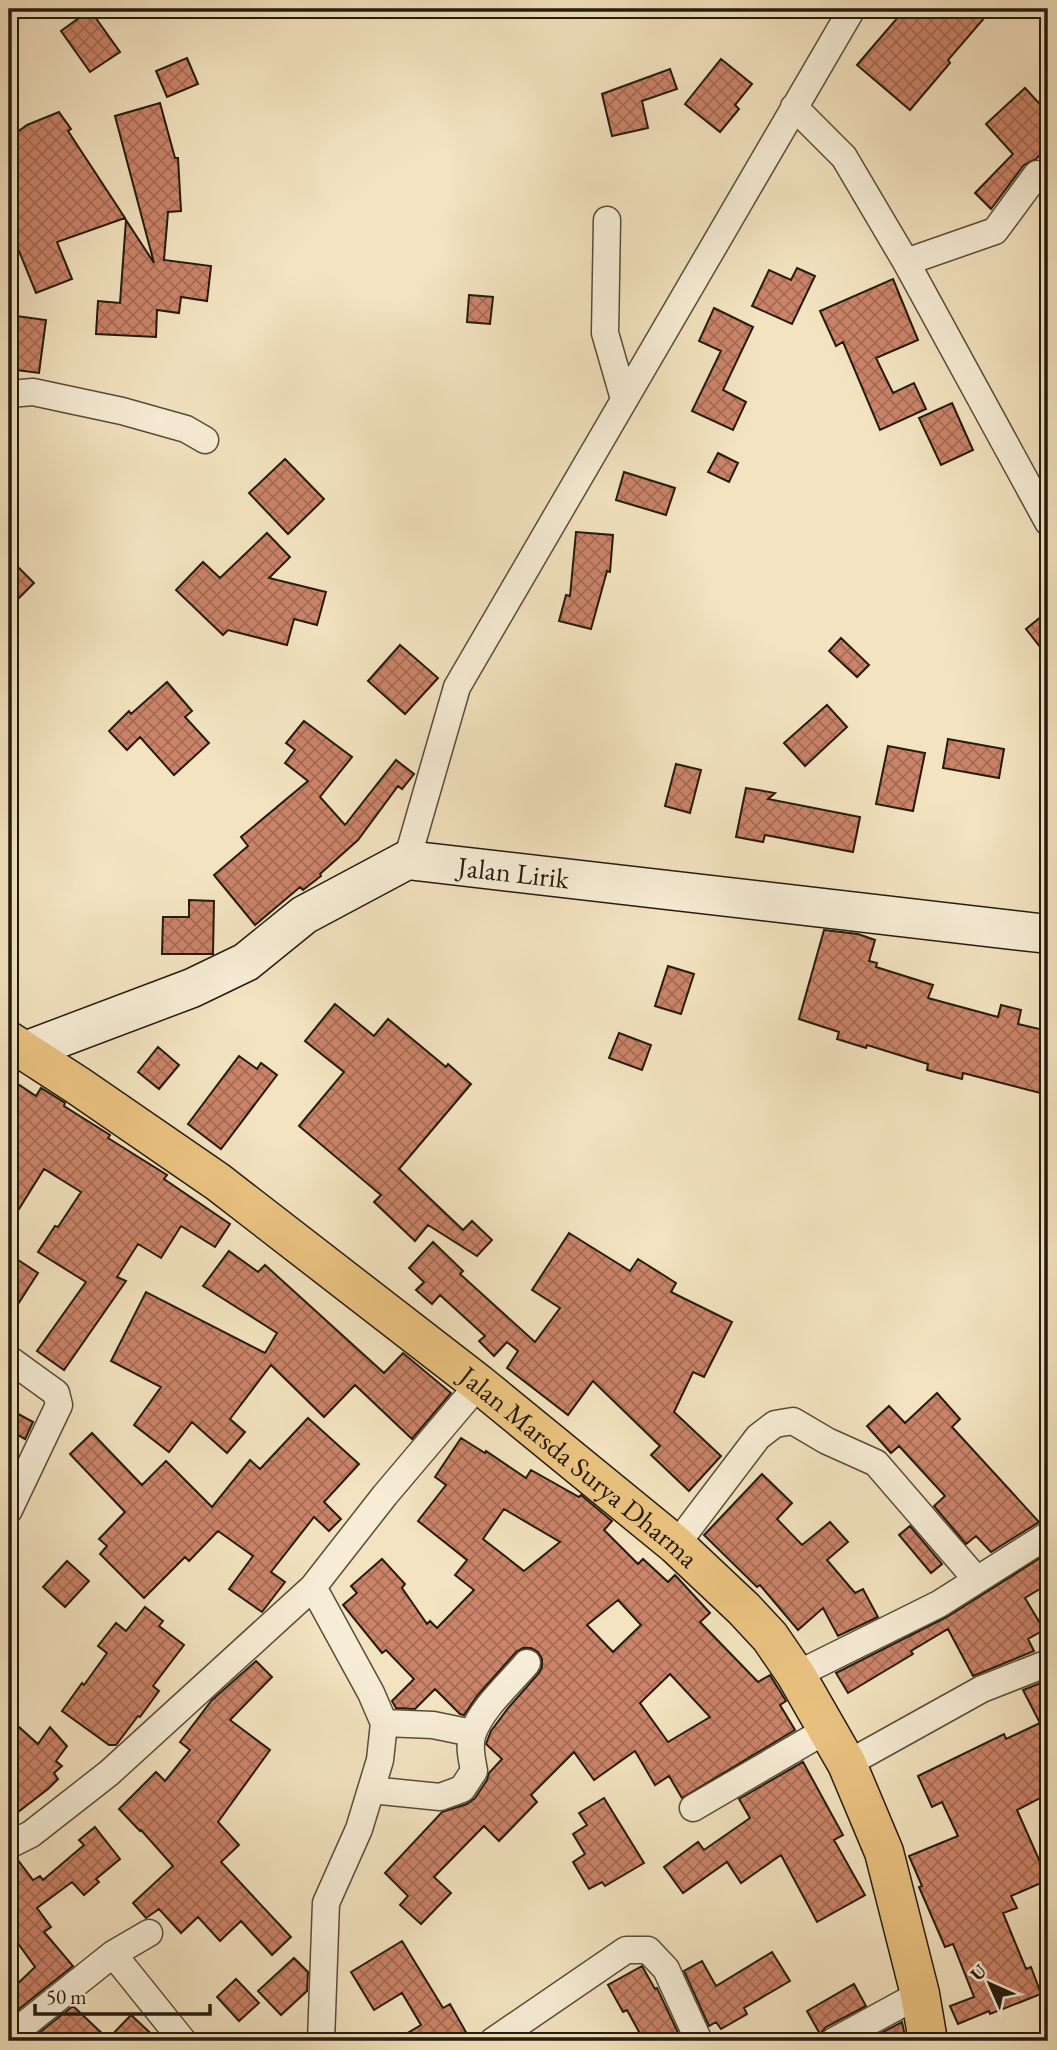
<svg xmlns="http://www.w3.org/2000/svg" width="1057" height="2050" viewBox="0 0 1057 2050" font-family="'EB Garamond',serif">
<style>
.building{fill:url(#building-cross-hatch);stroke:#241b0e;stroke-width:2;fill-rule:evenodd}
.lines{fill:none;stroke-linecap:round;stroke-linejoin:round}
.street-casing{stroke:#584d3a;stroke-width:29}
.secondary-casing{stroke:#241b0e;stroke-width:41}
.highway-casing{stroke:#241b0e;stroke-width:41}
.street{stroke:#f7edd6;stroke-width:26}
.secondary{stroke:#f7edd6;stroke-width:38}
.highway{stroke:#eac280;stroke-width:38}
.labels{text-anchor:middle;dominant-baseline:central;stroke-width:7;stroke-linejoin:round;paint-order:stroke}
.street-label{font-size:28px;fill:#241b0e;stroke:#f7edd6}
</style>
<defs>
<pattern id="building-cross-hatch" width="8" height="8" patternUnits="userSpaceOnUse" patternTransform="scale(1.75)"><rect width="8" height="8" fill="#cb8469"/><path d="M0 0l8 8M0 8l8-8" fill="none" stroke="#a56b55"/></pattern>
</defs>
<rect width="100%" height="100%" fill="#f3e3c0"/>
<filter id="stains"><feTurbulence type="fractalNoise" baseFrequency=".00286" numOctaves="4"/><feColorMatrix values="0 0 0 0 .2 0 0 0 0 .09 0 0 0 0 .02 0 0 0 .5 -.17"/></filter>
<radialGradient id="worn" r=".72"><stop offset=".6" stop-color="#630" stop-opacity="0"/><stop offset="1" stop-color="#630" stop-opacity=".3"/></radialGradient>
<path class="building" d="M905 9H992L948 60 950 63 910 110 857 65Z
M90 10 120 52 90 72 61 31Z
M187 58 198 84 167 97 156 71Z
M721 59 752 84 735 105 739 109 720 132 685 104Z
M670 69 677 89 642 101 648 128 612 136 602 94Z
M1025 88 1048 113V147L1036 159 1024 165 991 209 975 193 1013 154 986 124Z
M160 103 175 158H178L181 211 168 212 164 260 211 266 207 301 181 297 179 313 157 310 156 337 96 334 98 301 120 303 126 220 154 263 115 116Z
M59 112 71 129 68 131 125 218 57 242 72 279 36 293 19 251 9 255V138L27 125Z
M797 268 815 276 792 324 752 306 769 270 791 280Z
M893 279 918 340 876 358 893 393 914 383 926 409 880 430 843 342 836 346 820 311Z
M469 295 493 297 490 324 467 322Z
M714 308 753 327 723 390 746 402 733 430 692 411 721 351 699 341Z
M9 315 46 320 39 373 9 369Z
M952 403 973 450 941 465 919 418Z
M718 453 738 463 729 482 708 472Z
M285 459 324 499 288 534 249 493Z
M624 472 675 488 666 515 616 500Z
M576 532 613 535 610 572 607 571 591 629 559 621 566 595 570 596Z
M267 533 290 557 269 578 326 592 317 625 294 619 287 645 228 630 223 635 176 590 203 562 220 578Z
M9 558 34 583 9 608Z
M1048 611V657L1026 629Z
M841 638 869 665 857 677 829 651Z
M400 645 438 678 405 714 368 681Z
M167 682 192 711 185 717 209 743 174 775 140 737 127 750 109 731 129 711 131 714Z
M827 705 847 727 805 766 784 743Z
M304 721 352 757 320 797 345 825 396 760 414 774 402 789 398 786 358 840 320 874 321 876 303 890 300 887 255 925 214 875 248 846 241 837 308 781 285 763 295 750 286 743Z
M948 739 1004 749 999 778 943 768Z
M888 746 925 753 913 811 876 804Z
M676 764 701 770 690 813 665 806Z
M746 788 775 793 768 799 860 817 853 852 765 835 763 842 736 837Z
M189 900 214 901 213 954H162L163 917H189Z
M824 930 858 934 875 940 869 961 877 963 876 967 933 985 928 998 998 1017 1001 1005 1021 1010 1018 1024 1048 1031V1095L963 1073 962 1079 927 1070 928 1064 867 1045 866 1048 837 1039 839 1032 799 1019Z
M668 966 694 974 681 1014 655 1006Z
M335 1004 374 1036 388 1019 446 1067 448 1064 471 1084 399 1169 463 1230 472 1221 492 1240 477 1256 428 1225 415 1241 374 1202 381 1195 299 1126 344 1072 305 1041Z
M619 1033 651 1045 642 1070 609 1058Z
M158 1047 179 1065 159 1089 138 1072Z
M239 1056 257 1069 261 1063 277 1075 221 1149 188 1124Z
M9 1078 36 1096 41 1088 65 1103 64 1106 110 1135 108 1138 167 1175 164 1179 230 1224 215 1247 181 1226 161 1258 138 1244 117 1277 126 1281 64 1370 37 1351 86 1282 38 1252 55 1226 58 1227 81 1192 44 1169 9 1225Z
M569 1233 630 1271 638 1259 676 1283 671 1292 732 1322 704 1377 693 1372 674 1412 721 1456 689 1491 651 1455 660 1446 593 1381 568 1415 507 1368 518 1351 507 1342 494 1356 479 1341 485 1336 440 1295 432 1304 416 1290 424 1282 409 1268 433 1242 463 1271 460 1274 535 1342 560 1308 532 1290Z
M229 1251 258 1272 265 1265 384 1373 403 1353 451 1393 412 1439 355 1385 324 1417 271 1365 230 1419 245 1432 227 1453 192 1422 169 1452 134 1425 161 1387 111 1361 146 1292 265 1353 277 1333 203 1286Z
M9 1254 38 1273 9 1318Z
M937 1393 960 1419 952 1427 1039 1522 991 1552 976 1536 966 1544 934 1506 945 1496 899 1446 891 1453 867 1426 889 1406 905 1423Z
M9 1409 33 1422 25 1439 9 1430Z
M308 1418 359 1464 324 1502 341 1519 329 1531 314 1517 271 1572 285 1582 262 1612 229 1589 253 1556 218 1531 189 1561 185 1557 144 1598 100 1554 107 1546 99 1539 125 1512 70 1454 92 1433 142 1485 166 1461 212 1507 250 1460 260 1469Z
M461 1438 485 1453 486 1451 526 1478 531 1470 579 1497 581 1495 612 1521 604 1530 638 1564 643 1559 668 1582 675 1575 710 1613 700 1622 758 1682 770 1675 786 1701 780 1705 795 1730 682 1798 669 1776 655 1785 635 1751 594 1780 574 1752 531 1795 537 1802 499 1841 484 1826 434 1877 451 1893 421 1924 400 1905 408 1896 385 1873 442 1812 467 1804 475 1798 487 1780 489 1773 502 1759 486 1744 491 1731 509 1707 539 1673 542 1667V1659L538 1652 531 1648H523L516 1652 477 1696 464 1715 460 1714 435 1689 415 1709 396 1708 392 1701 414 1679 386 1650 382 1653 343 1605 357 1593 351 1586 382 1559 405 1584 402 1588 427 1624 430 1621 437 1628 474 1590 455 1575 467 1560 418 1521 446 1485 435 1477ZM504 1509 560 1542 524 1571 483 1539ZM618 1600 641 1625 613 1652 587 1625ZM670 1674 710 1717 668 1742 640 1703Z
M762 1474 792 1503 777 1519 802 1545 830 1522 848 1542 827 1560 855 1593 863 1589 878 1617 838 1636 823 1608 798 1630 760 1585 757 1587 704 1535Z
M910 1526 942 1564 931 1573 899 1535Z
M1048 1553V1584L1025 1598 1044 1630 1028 1639 1034 1651 973 1676 948 1629 911 1651 913 1654 848 1693 836 1673 947 1617Z
M67 1561 89 1581 65 1607 43 1587Z
M145 1607 163 1621 159 1626 184 1645 153 1686 159 1691 140 1717 138 1716 116 1745H109L62 1711 82 1683 84 1685 107 1653 98 1646 116 1623 126 1631Z
M256 1661 272 1677 230 1720 270 1750 218 1822 239 1845 221 1862 291 1937 272 1955 241 1921 220 1941 198 1917 181 1933 159 1909 146 1918 133 1903 173 1866 141 1830 140 1831 119 1809 156 1772 165 1781 190 1750 180 1742 212 1700Z
M1048 1680V1794L1017 1810 1048 1880 1011 1896 1017 1908 1003 1913 1026 1969 1031 1967 1041 1994 990 2014 989 2011 958 2024 950 2006 974 1997 953 1944 945 1947 919 1887 922 1886 909 1856 958 1836 942 1802 932 1807 918 1776 1004 1734 1006 1739 1040 1723 1023 1690Z
M9 1718 38 1744 50 1727 67 1746 56 1761 62 1766 54 1773 58 1779 48 1789 9 1819Z
M803 1762 843 1835 834 1840 865 1895 817 1922 781 1855 741 1883 727 1862 683 1893 664 1867 698 1842 704 1850 750 1818 739 1799Z
M604 1798 644 1863 605 1886 602 1882 589 1889 573 1862 585 1854 573 1834 587 1825 579 1813Z
M95 1827 120 1859 96 1879 99 1882 84 1895 72 1882 37 1908 51 1927 44 1932 73 1966 9 2017V1992L35 1967 9 1931V1861L17 1859 33 1880 40 1876 43 1880 84 1845 79 1840Z
M402 1941 443 2008 450 2004 471 2041H394L421 2025 402 1993 374 2010 351 1972Z
M772 1952 790 1981 744 2008 747 2014 721 2029 716 2022 709 2026 684 1971 702 1961 716 1986Z
M294 1958 308 1972 307 1991 281 2015 258 1991Z
M642 1966 655 1989 657 1988 682 2041H644L627 2010 623 2012 608 1985Z
M236 1979 259 2003 239 2021 217 1997Z
M854 1984 866 2006 826 2027 820 2034 807 2011Z
M73 2006 108 2039 131 2015 159 2041H49L40 2032Z
M902 2022 906 2041H866Z"/>
<g class="lines">
<defs>
<path id="street" d="M794 107 844 157 906 262 1048 522
M607 220 605 333 624 399
M906 262 995 231 1037 174
M9 394 33 392 122 411 186 429 205 440
M407 860 457 687 852 9
M9 1359 56 1393 59 1405 9 1510
M676 1545 758 1437 775 1424 793 1421 827 1441 876 1463 977 1580
M313 1587 371 1693 384 1723 380 1760 359 1829 326 1903 321 2041
M796 1675 939 1604 1048 1535
M384 1723 433 1725 472 1733
M847 1764 982 1689 1048 1663
M371 1790 440 1797 462 1789 474 1771C472 1759 468 1745 473 1733 481 1709 510 1683 527 1663
M693 1808 828 1729
M9 1845 31 1834 109 1773 313 1587 385 1495 479 1384
M113 1954 183 2041
M9 2037 113 1954 149 1933
M493 2041 626 1950H648L666 1969 699 2041
M834 2041 920 1994"/>
<g id="secondary">
<path id="s1" d="M25 1051 192 988 246 962 304 915 407 860 1048 934"/>
</g>
<g id="highway">
<path id="s2" d="M9 1041 77 1085 218 1182 479 1384 676 1545 744 1609 770 1637 796 1675 847 1764 884 1852 920 1994 928 2041"/>
</g>
</defs>
<use href="#street" class="street-casing"/>
<use href="#secondary" class="secondary-casing"/>
<use href="#highway" class="highway-casing"/>
<use href="#street" class="street"/>
<use href="#secondary" class="secondary"/>
<use href="#highway" class="highway"/>
</g>
<g class="labels">
<g class="street-label">
<text stroke="none"><textPath href="#s1" startOffset="537">Jalan Lirik</textPath></text>
<text stroke="none"><textPath href="#s2" startOffset="712">Jalan Marsda Surya Dharma</textPath></text>
</g>
</g>
<rect width="1057" height="2050" fill="none" stroke="#f3e3c0" stroke-width="35"/>
<rect x="10" y="10" width="1036" height="2029" fill="none" stroke="#241b0e" stroke-width="3.5"/>
<rect x="18" y="18" width="1022" height="2015" fill="none" stroke="#241b0e" stroke-width="2"/>
<g transform="translate(990 1984) rotate(315)" stroke="#f7edd6" stroke-width="5" paint-order="stroke">
<path d="M0-5L12 26L0 18L-12 26Z" fill="#241b0e"/>
<text y="-10" font-size="19" font-weight="bold" text-anchor="middle" fill="#241b0e">U</text>
</g>
<path d="M35 2004v10h175v-10" fill="none" stroke="#241b0e" stroke-width="3.5"/>
<text x="46" y="2004" font-size="21" fill="#241b0e" stroke="#f7edd6" stroke-width="5" paint-order="stroke">50 m</text>
<rect width="100%" height="100%" filter="url(#stains)"/>
<rect width="100%" height="100%" fill="url(#worn)"/>
</svg>
